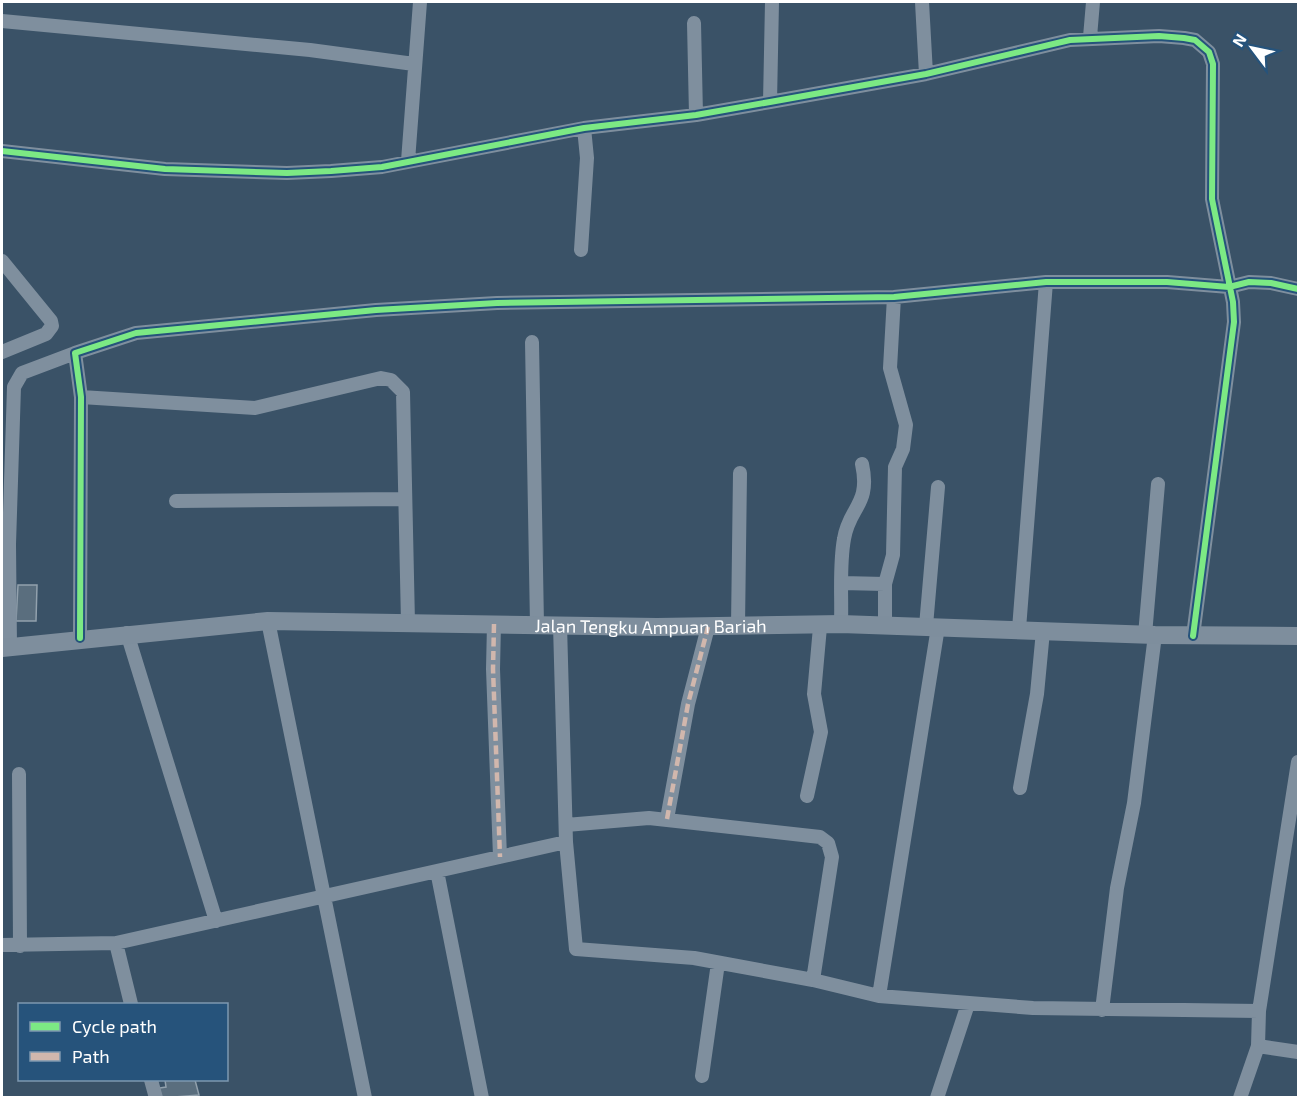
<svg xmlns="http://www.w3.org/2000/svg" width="1300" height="1099" viewBox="0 0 1300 1099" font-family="'Exo 2',sans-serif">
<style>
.building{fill:#5a6e7e;stroke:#92a1ad;stroke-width:1.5}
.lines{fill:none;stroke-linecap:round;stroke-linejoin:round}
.minor{stroke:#7f8f9e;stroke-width:14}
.major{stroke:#7e8e9d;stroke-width:18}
.quiet{stroke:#d1b7ad;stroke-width:4.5;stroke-dasharray:9 4.5;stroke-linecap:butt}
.cycleway-casing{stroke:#26537b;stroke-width:10}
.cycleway{stroke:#7ce984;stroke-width:6}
.labels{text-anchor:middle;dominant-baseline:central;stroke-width:6;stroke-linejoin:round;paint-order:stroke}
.street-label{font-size:18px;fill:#fff;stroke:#26537b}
</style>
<rect width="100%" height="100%" fill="#3a5267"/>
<path class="building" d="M18 585H37L36 621H16Z
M165 1080H195L199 1095 162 1098 159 1088 166 1087Z"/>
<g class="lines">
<path class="minor" d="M922 2 926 74
M2 21 310 50 414 64
M694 23 696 115
M1090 37 1093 2
M770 102 772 2
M2 151 165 169 287 173 331 171 382 167 584 128 696 115 770 102 926 74 1070 40 1159 36 1184 38 1195 40 1209 52 1213 64 1212 199 1233 302 1234 322 1193 636
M408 161 420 2
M581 250 587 158 584 128
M2 261 51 321 52 326 46 334 2 352
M532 342 537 625
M81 397 255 408 381 378 391 380 403 392 408 623
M176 501 404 499
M842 583 885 584
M268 621 365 1098
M494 624 493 669 500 857
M841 624C842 597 839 566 844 539 849 507 871 505 862 464
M560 625 566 842 576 949 694 958 813 980 879 996 938 627
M885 625V584L893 555 895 467 903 449 906 425 890 368 894 297
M738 626 740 473
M926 626 938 487
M1019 629 1046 282
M127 633 216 921
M1145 635 1158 484
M80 638 81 397 75 353 136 333 376 310 497 303 894 297 1046 282H1167L1229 287 1249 282 1271 283 1298 289
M10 647 9 544 14 387 22 373 75 353
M1298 762 1259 1011 1258 1046 1298 1052
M19 774 20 946
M1020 788 1037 694 1043 631
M807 796 821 732 814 694 820 627
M667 819 688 704 708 627
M566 825 649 818 820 837 828 843 832 857 813 980
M437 871 482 1098
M116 943 131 1004
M2 945 116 943 566 842
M879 996 1033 1008 1259 1011
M1102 1010 1117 888 1134 803 1155 635
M702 1076 718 963
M151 1080 156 1098
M937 1098 968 1004
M1240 1098 1258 1046"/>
<path class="major" id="s1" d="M2 648 268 621 657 627 841 624 1155 635 1298 636"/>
<path class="quiet" d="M494 624 493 669 500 857
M667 819 688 704 708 627"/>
<defs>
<path id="cycleway" d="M2 151 165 169 287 173 331 171 382 167 584 128 696 115 770 102 926 74 1070 40 1159 36 1184 38 1195 40 1209 52 1213 64 1212 199 1233 302 1234 322 1193 636
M80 638 81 397 75 353 136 333 376 310 497 303 894 297 1046 282H1167L1229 287 1249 282 1271 283 1298 289"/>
</defs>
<use href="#cycleway" class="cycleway-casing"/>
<use href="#cycleway" class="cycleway"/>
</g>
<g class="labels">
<g class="street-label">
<text stroke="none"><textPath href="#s1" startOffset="650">Jalan Tengku Ampuan Bariah</textPath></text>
</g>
</g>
<rect width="1300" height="1099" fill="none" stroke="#ffffff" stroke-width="6"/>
<rect x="18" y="1003" width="210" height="78" fill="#26537b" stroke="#7d98b0" stroke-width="1.5"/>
<rect x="30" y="1022" width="30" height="9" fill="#7ce984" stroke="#7d98b0" stroke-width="1.5"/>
<text x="72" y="1033" font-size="18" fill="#ffffff">Cycle path</text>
<rect x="30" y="1052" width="30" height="9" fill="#d1b7ad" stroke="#7d98b0" stroke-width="1.5"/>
<text x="72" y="1063" font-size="18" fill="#ffffff">Path</text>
<g transform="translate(1252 48) rotate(302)" stroke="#26537b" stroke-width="4.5" paint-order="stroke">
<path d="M0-4.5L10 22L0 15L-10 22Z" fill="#ffffff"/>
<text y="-9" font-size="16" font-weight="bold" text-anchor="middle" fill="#ffffff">N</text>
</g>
</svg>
